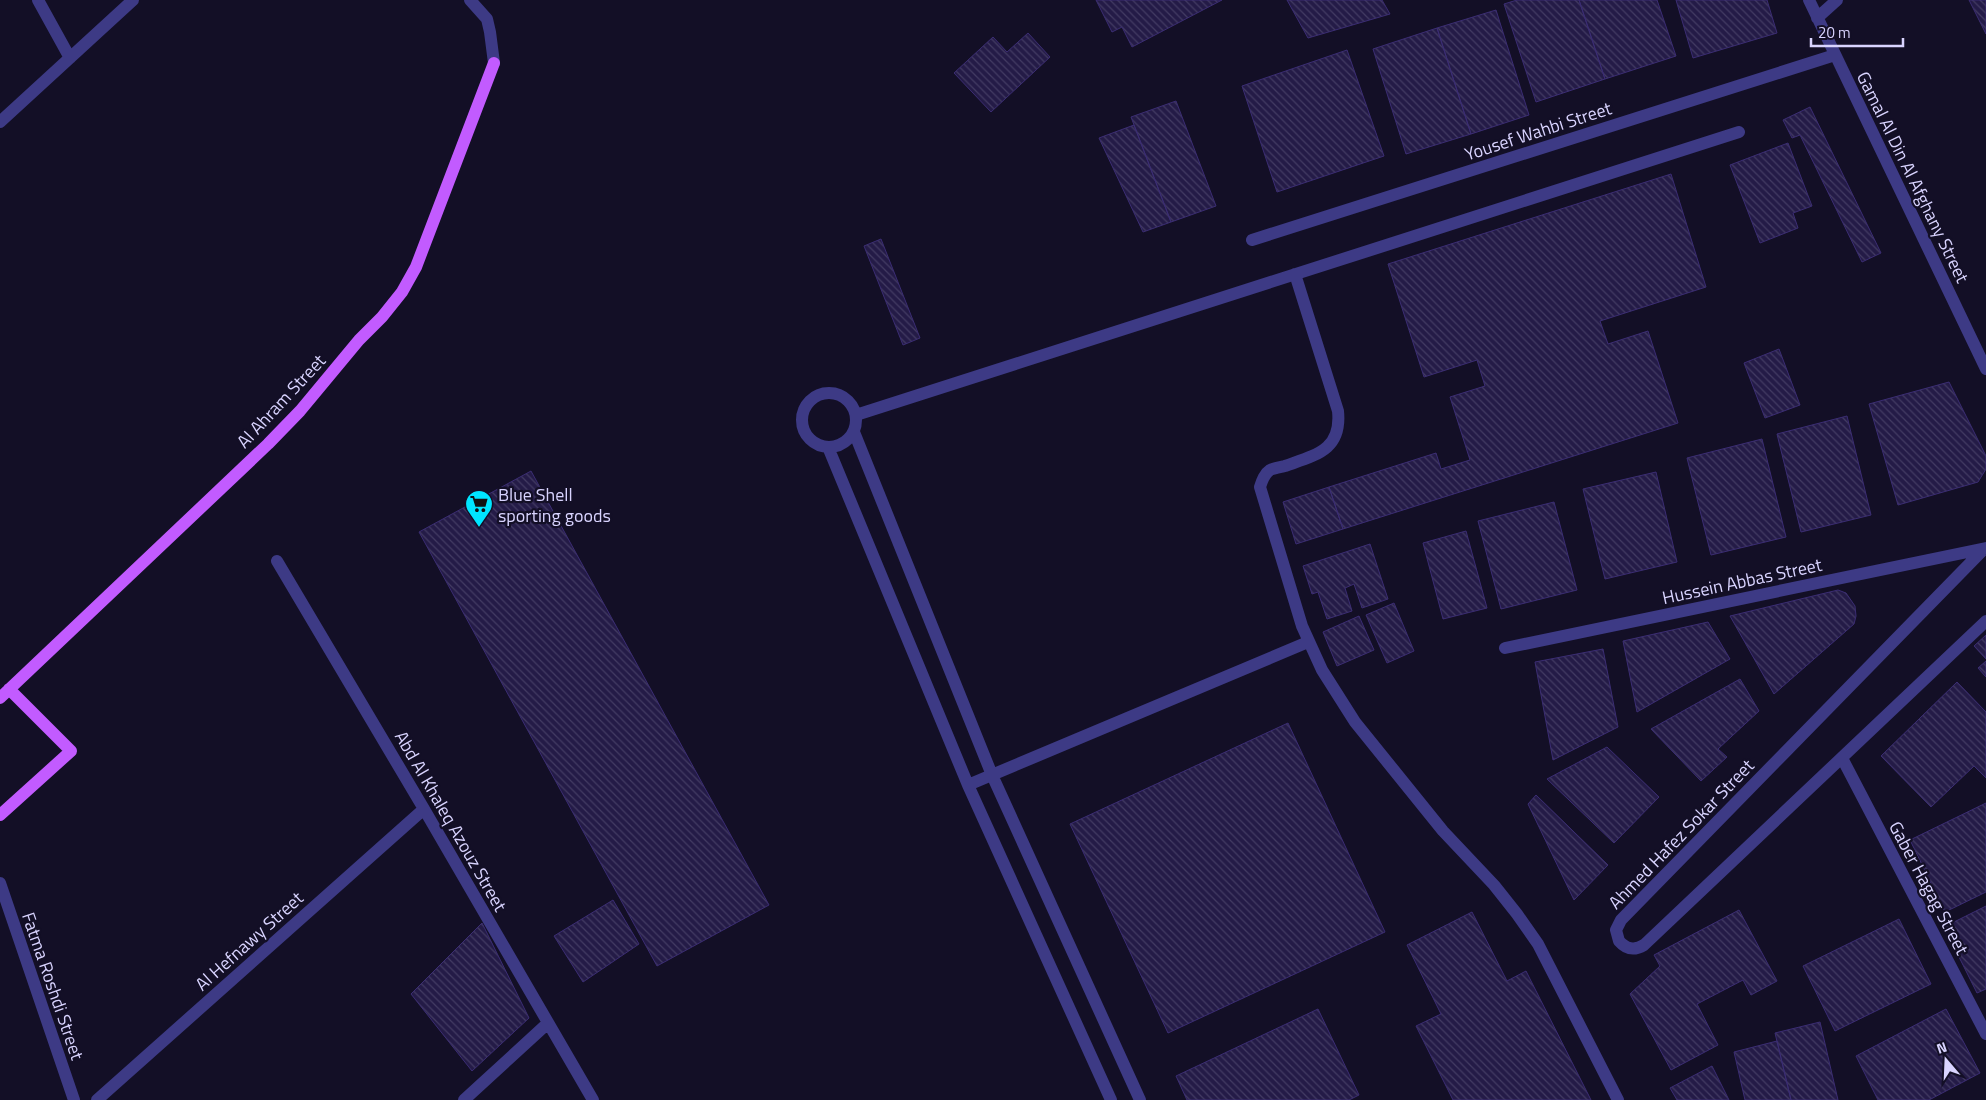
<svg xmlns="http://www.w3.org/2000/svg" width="1986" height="1100" viewBox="0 0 1986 1100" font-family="'Titillium Web',sans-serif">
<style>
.building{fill:url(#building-back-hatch);stroke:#3b2d73}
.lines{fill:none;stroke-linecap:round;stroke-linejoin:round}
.lane{stroke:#3d3a85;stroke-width:12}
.street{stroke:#3d3a85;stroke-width:12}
.primary{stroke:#c25bff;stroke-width:12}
.labels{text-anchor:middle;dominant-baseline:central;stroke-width:4.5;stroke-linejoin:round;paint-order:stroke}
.street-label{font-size:18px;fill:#d9d4ff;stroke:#130f26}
.poi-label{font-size:18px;fill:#d9d4ff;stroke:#130f26;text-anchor:start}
</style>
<defs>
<pattern id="building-back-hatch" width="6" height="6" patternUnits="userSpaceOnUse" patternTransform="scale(1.25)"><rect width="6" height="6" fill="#241b47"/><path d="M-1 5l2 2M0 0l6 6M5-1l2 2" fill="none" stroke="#433b63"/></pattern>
</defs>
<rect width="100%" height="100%" fill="#130f26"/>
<path class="building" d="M1096 0H1222L1132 47 1122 27 1112 32Z
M1287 0H1382L1390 14 1308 38Z
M1517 0H1579L1605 79 1536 102 1504 4Z
M1579 0H1657L1676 56 1605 79Z
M1676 0H1767L1777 33 1693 58Z
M1969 0H1986V34Z
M1496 10 1529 115 1471 134 1437 28Z
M1437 28 1471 134 1406 154 1373 49Z
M1028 33 1050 57 991 112 954 73 993 37 1007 52Z
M1347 50 1384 156 1277 192 1242 86Z
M1176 101 1216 206 1171 222 1131 117Z
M1810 107 1881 253 1862 262 1800 135 1792 138 1783 120Z
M1134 125 1171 222 1143 232 1099 138Z
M1788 143 1812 206 1793 213 1798 228 1760 243 1730 165Z
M1671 174 1706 287 1600 321 1608 344 1648 331 1678 423 1343 529 1329 487 1436 453 1441 469 1470 460 1450 397 1485 386 1477 360 1424 377 1388 264Z
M881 239 920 338 903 345 864 246Z
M1779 349 1800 405 1765 418 1744 363Z
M1949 382 1986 456V469L1978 482 1898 505 1869 404Z
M1847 416 1871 515 1801 532 1777 434Z
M1762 439 1786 537 1711 555 1687 458Z
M531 471 769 905 657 966 419 532Z
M1656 472 1677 562 1605 579 1583 489Z
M1329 487 1343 529 1296 544 1283 502Z
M1554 502 1577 590 1501 609 1478 521Z
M1466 531 1487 608 1443 619 1423 543Z
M1370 544 1388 599 1362 608 1354 584 1345 588 1352 611 1327 619 1318 592 1312 594 1303 566Z
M1838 590 1846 593 1855 606 1856 616 1854 624 1774 694 1730 616Z
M1394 603 1414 651 1387 663 1366 615Z
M1359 616 1374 650 1337 666 1323 632Z
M1708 622 1730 659 1637 712 1623 641Z
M1986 635V659L1974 646Z
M1603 649 1618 727 1553 760 1535 662Z
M1986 661V677L1978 668Z
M1740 679 1759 711 1718 749 1727 757 1701 781 1651 729Z
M1957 682 1986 712V778L1974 766 1931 807 1881 756Z
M1288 723 1385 932 1168 1033 1070 824Z
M1607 747 1659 797 1614 843 1547 779Z
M1536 795 1608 865 1574 900 1528 804Z
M1986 803V892L1945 912 1910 840Z
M613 900 639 944 583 982 554 936Z
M1986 906V989L1977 993 1944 927Z
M1739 910 1777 981 1751 995 1743 980 1697 1004 1718 1045 1671 1070 1630 994 1660 966 1654 955Z
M1472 912 1507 981 1526 971 1591 1100H1453L1416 1026 1441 1014 1407 945Z
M1899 919 1931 984 1835 1031 1803 966Z
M482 923 529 1018 472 1071 411 994Z
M1318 1009 1359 1095 1349 1100H1187L1176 1076Z
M1946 1009 1980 1073 1929 1100H1878L1856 1056Z
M1820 1022 1838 1100H1791L1775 1033Z
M1777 1041 1791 1100H1745L1734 1052Z
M1712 1066 1729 1100H1677L1670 1088Z"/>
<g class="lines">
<path class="lane" d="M1295 274 1338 411C1342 450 1316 455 1285 466 1281 467 1274 468 1270 470 1264 474 1262 481 1260 487L1302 626 1322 670 1355 722 1443 831 1494 885 1517 914 1538 944 1618 1100
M802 420a27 27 0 1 1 54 0a27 27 0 1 1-54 0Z
M856 415 1739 132
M854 432 992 775 1140 1100
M828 447 968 785 1111 1100
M968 785 1308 642"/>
<path class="street" d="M38 0 70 58
M470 0 487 19 490 32 494 63
M1809 0 1986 369
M1817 18 1837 0
M0 122 133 0
M1252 240 1835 55
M1984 549 1621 920 1616 930 1619 941C1626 949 1634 951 1644 945L1986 621
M277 561 424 809 593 1100
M1505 648 1986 548
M1842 758 1986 1034
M0 883 74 1100
M97 1100 424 809
M464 1100 548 1023"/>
<path class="primary" d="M0 698 268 444 300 411 359 340 382 317 402 292 416 267 494 63
M0 815 71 751 9 689"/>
</g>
<defs>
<symbol id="supermarket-pin" viewBox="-11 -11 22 30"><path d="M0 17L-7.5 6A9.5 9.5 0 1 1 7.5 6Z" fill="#00e5ff" stroke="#130f26"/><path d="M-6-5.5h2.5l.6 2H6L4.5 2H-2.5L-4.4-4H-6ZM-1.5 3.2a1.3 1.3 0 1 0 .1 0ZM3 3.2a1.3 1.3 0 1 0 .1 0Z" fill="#111"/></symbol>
</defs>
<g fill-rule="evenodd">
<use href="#supermarket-pin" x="463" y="488" width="32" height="43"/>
</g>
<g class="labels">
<g class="street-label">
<text transform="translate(1538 131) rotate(-18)">Yousef Wahbi Street</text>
<text transform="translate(1913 177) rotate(64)">Gamal Al Din Al Afghany Street</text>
<text transform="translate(281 401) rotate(-47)">Al Ahram Street</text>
<text transform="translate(1742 581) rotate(-12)">Hussein Abbas Street</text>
<text transform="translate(451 821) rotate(60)">Abd Al Khaleq Azouz Street</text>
<text transform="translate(1681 834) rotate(-46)">Ahmed Hafez Sokar Street</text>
<text transform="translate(1929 888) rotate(62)">Gaber Hagag Street</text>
<text transform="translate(249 941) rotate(-42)">Al Hefnawy Street</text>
<text transform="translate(53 986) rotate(71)">Fatma Roshdi Street</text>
</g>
<g class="poi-label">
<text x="498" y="494">Blue Shell<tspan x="498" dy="21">sporting goods</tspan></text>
</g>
</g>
<g transform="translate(1946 1060) rotate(341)" stroke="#130f26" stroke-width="4" paint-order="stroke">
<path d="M0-4L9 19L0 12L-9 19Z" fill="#d9d4ff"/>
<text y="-8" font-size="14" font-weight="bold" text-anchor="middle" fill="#d9d4ff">N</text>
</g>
<path d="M1811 38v8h92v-8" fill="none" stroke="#d9d4ff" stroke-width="2.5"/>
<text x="1818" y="38" font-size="15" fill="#d9d4ff" stroke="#130f26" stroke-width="4" paint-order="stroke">20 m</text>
</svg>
